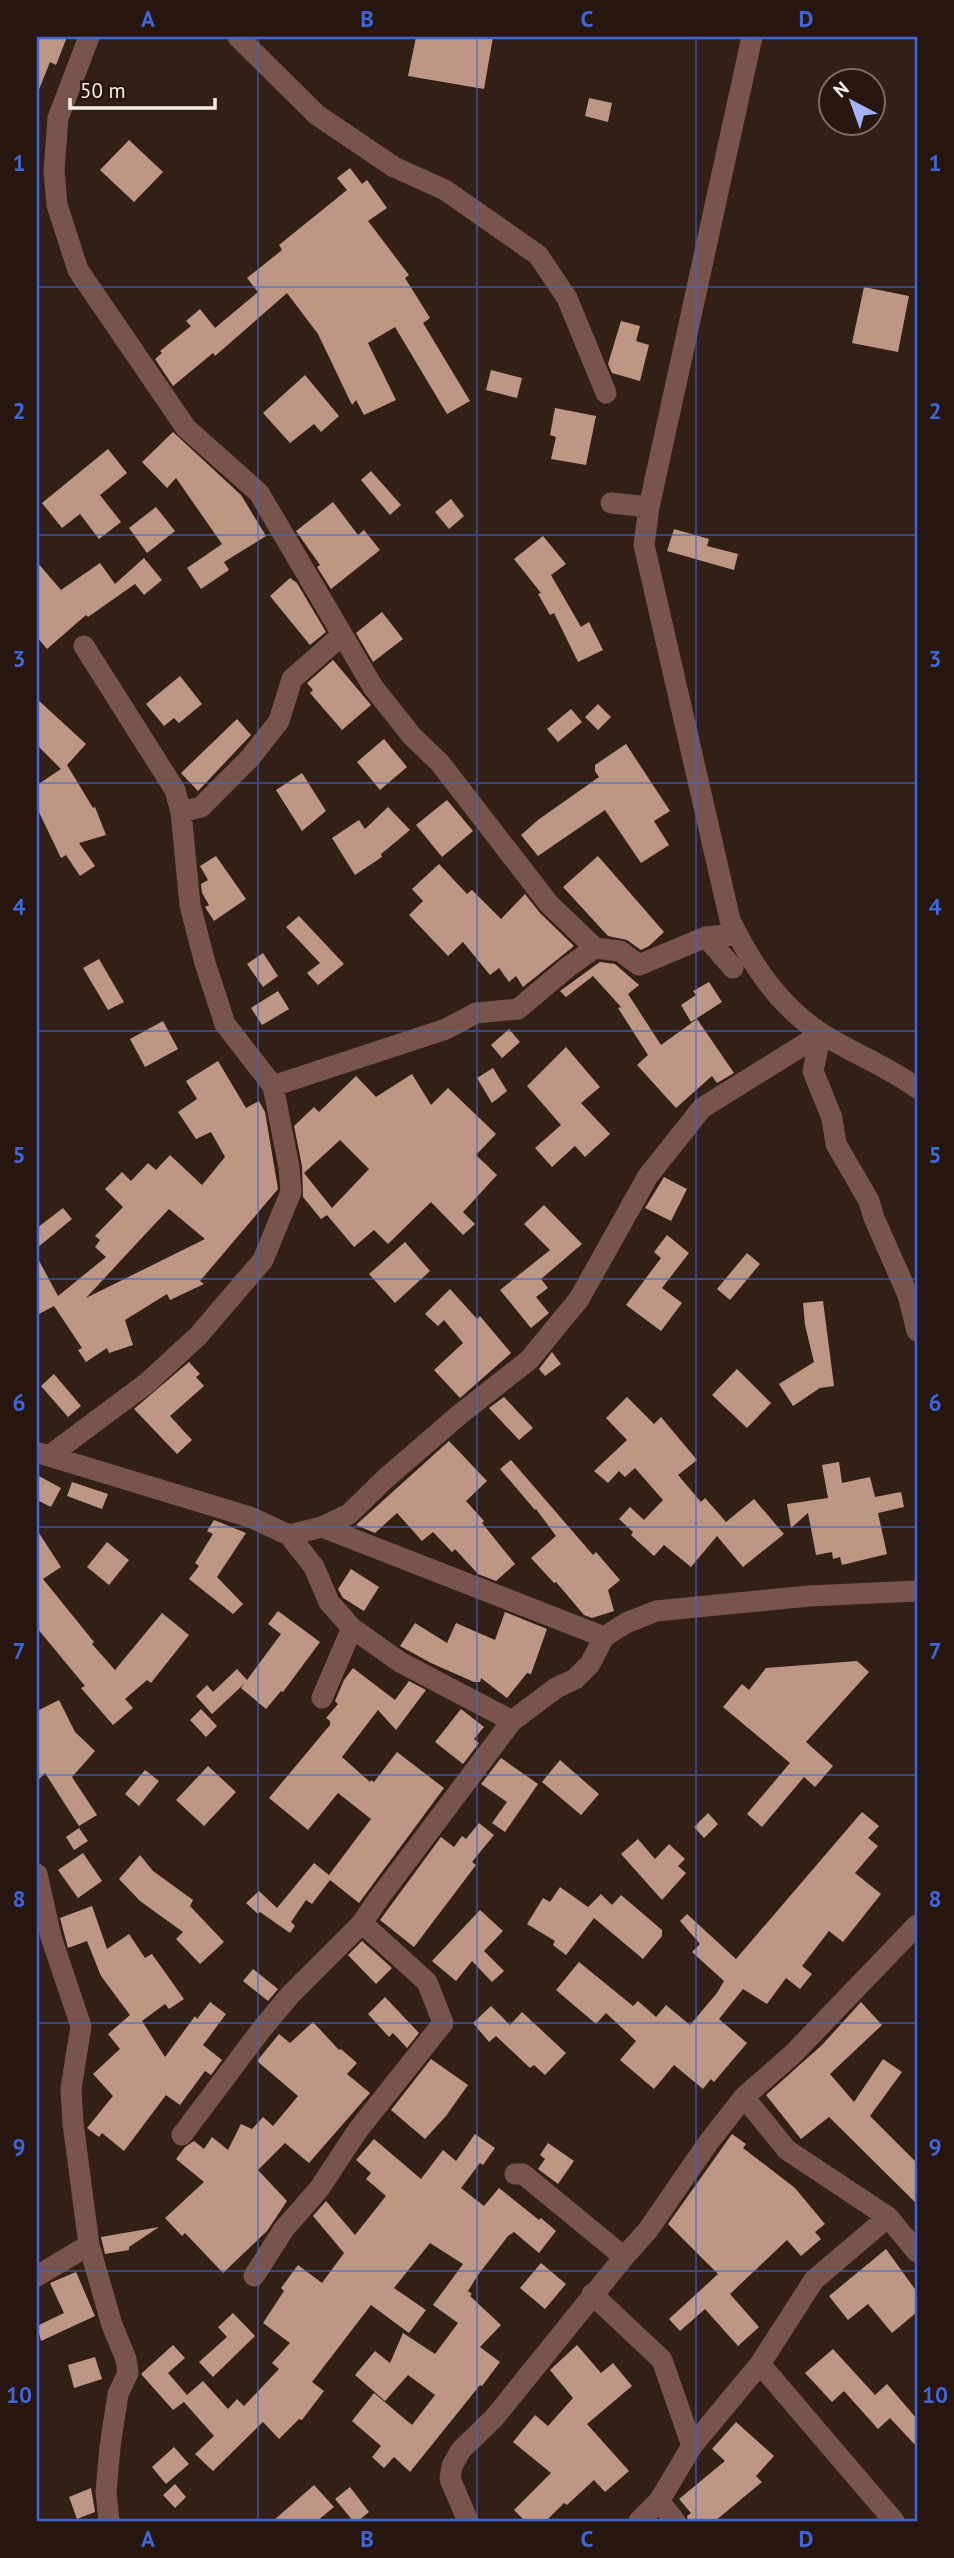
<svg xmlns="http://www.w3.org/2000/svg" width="954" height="2558" viewBox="0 0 954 2558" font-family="'PT Sans',sans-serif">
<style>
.building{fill:#be9784;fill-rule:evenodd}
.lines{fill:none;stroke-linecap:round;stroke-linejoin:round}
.minor{stroke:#79544c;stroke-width:21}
.grid{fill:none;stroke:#3e66da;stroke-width:2;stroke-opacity:0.55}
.neatline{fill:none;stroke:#3e66da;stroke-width:2.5}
.grid-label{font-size:23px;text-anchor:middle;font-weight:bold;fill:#3e66da}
</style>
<rect width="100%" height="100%" fill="#322017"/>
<path class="building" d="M37 37H67L56 65 50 62 38 92Z
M416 37H493L484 89 408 76Z
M589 98 612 103 608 122 585 116Z
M129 140 163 172 134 202 100 170Z
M350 168 362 184 367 180 387 208 368 221 409 275 405 278 430 318 423 323 470 401 447 414 395 327 368 343 396 400 364 415 356 400 352 405 318 334 287 293 215 356 213 353 173 386 155 359 162 353 160 351 191 326 186 321 200 309 215 328 258 292 247 278 282 250 279 245 347 190 337 178Z
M864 287 909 296 898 352 852 343Z
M621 321 640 326 636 341 649 345 640 381 612 373 608 364Z
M491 370 522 378 517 398 486 390Z
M305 375 339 416 321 432 314 424 290 443 263 413Z
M555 408 596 416 586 465 551 459 556 437 550 435Z
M173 432 241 495 266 536 224 562 229 570 201 589 187 568 222 544 176 478 167 488 142 462Z
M108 449 127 473 100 495 121 522 99 539 80 514 62 528 42 503Z
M371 471 401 505 390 515 361 480Z
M451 499 464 516 449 529 435 512Z
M333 502 358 535 364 530 380 550 331 589 317 567 320 565 296 531Z
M156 507 175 531 147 553 129 528Z
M674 529 709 539 707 546 738 554 734 570 667 551Z
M543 536 566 564 551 575 581 627 589 622 603 650 578 662 554 613 550 615 538 594 541 593 514 559Z
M144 558 162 580 144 595 135 584 88 617 86 615 47 649 37 637V562L61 590 100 563 115 584Z
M290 578 297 583 326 632 310 645 270 596Z
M382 612 403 639 373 662 356 633Z
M333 660 371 705 342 730 310 693 313 690 307 683Z
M180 676 202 704 179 723 174 718 164 726 146 704Z
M37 699 86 744 67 765 93 808 95 807 106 835 79 843 95 866 80 876 66 855 61 858 37 808V785L61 769 37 745Z
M598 704 611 717 598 730 585 717Z
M571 709 582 722 558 742 547 729Z
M237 719 251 735 198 791 181 773Z
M384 739 407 767 380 790 357 762Z
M626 744 670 811 654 821 669 845 641 863 605 810 538 856 521 835 538 820 599 777 595 771V765Z
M302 773 326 811 302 831 276 790Z
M447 800 473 831 442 857 416 825Z
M388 807 410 830 381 854 382 857 355 875 332 838 359 820 365 829Z
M216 856 246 899 214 921 205 907 209 905 202 893 201 884 208 880 200 866Z
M598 856 664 932 649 946 641 950 627 940 608 936 563 887Z
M439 864 467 894 472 890 501 919 525 894 540 913 574 946 523 987 516 976 509 982 499 968 490 975 463 942 448 956 409 915 423 901 412 889Z
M299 916 344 964 318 985 307 973 320 963 286 927Z
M263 953 278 976 263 987 247 964Z
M99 959 124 1002 108 1010 83 968Z
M600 962 615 964 639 985 628 994 661 1045 697 1019 734 1073 717 1083 712 1076 676 1108 637 1065 648 1055 618 1008 621 1007 593 976 566 997 560 991Z
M709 982 722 1002 691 1022 681 1005 696 995 693 991Z
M278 991 289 1009 262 1025 251 1008Z
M163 1021 178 1049 145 1067 130 1039Z
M509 1029 520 1042 502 1058 491 1045Z
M566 1047 600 1087 581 1103 610 1134 585 1157 575 1146 552 1167 535 1148 561 1125 527 1086Z
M218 1061 246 1108 259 1101 265 1112 278 1189 200 1281 204 1284 170 1300 167 1294 125 1320 133 1345 109 1353 107 1348 86 1362 78 1350 82 1348 54 1306 37 1315V1257L58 1296 106 1257 95 1247 100 1240 95 1236 123 1207 105 1189 122 1172 131 1181 148 1163 156 1170 170 1155 202 1185 225 1157 211 1132 196 1139 178 1112 197 1099 186 1081ZM169 1209 205 1239 86 1298 137 1243Z
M493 1068 507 1091 492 1103 477 1078Z
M412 1074 431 1105 448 1088 496 1134 476 1155 497 1175 463 1212 475 1224 463 1235 431 1202 388 1244 374 1230 354 1247 327 1215 321 1219 303 1197 302 1166 294 1126 314 1107 319 1112 356 1076 376 1097ZM340 1140 369 1169 332 1208 304 1173Z
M664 1177 687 1189 671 1221 645 1208Z
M544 1205 582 1244 541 1279 548 1288 536 1297 549 1313 531 1328 500 1290 550 1250 524 1224Z
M63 1208 72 1219 37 1248V1228Z
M667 1235 689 1253 662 1288 682 1303 661 1331 626 1305 661 1258 654 1252Z
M405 1242 430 1271 395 1303 369 1274Z
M747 1253 760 1264 730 1300 717 1289Z
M450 1289 477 1319 480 1316 511 1353 460 1398 434 1370 463 1343 444 1320 438 1326 425 1314Z
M823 1301 834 1386 820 1388 793 1406 779 1384 814 1362 805 1325 803 1303Z
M552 1352 561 1364 545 1376 539 1369Z
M189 1362 200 1374 196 1377 204 1386 170 1416 192 1440 177 1454 134 1409Z
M737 1369 771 1403 747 1428 712 1395Z
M54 1374 81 1406 68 1417 41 1386Z
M504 1397 533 1428 519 1440 489 1408Z
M627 1397 654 1424 661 1417 697 1460 678 1475 701 1502 705 1498 726 1522 754 1499 784 1534 743 1567 717 1536 691 1567 664 1545 654 1556 631 1535 633 1532 619 1519 630 1507 644 1520 663 1500 635 1468 625 1477 619 1471 608 1483 594 1471 627 1440 606 1418Z
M449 1441 487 1481 466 1501 484 1521 482 1523 515 1564 496 1581 478 1574 455 1549 452 1552 433 1532 422 1541 397 1513 375 1533 356 1525Z
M511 1460 593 1555 596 1552 620 1580 608 1590 614 1611 592 1618 584 1615 556 1582 554 1583 531 1558 556 1536 536 1509 535 1510 500 1469Z
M839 1462 842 1483 870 1477 875 1497 901 1492 904 1507 878 1513 887 1554 842 1565 840 1557 833 1559 832 1552 816 1555 808 1513 791 1528 787 1504 828 1498 822 1465Z
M37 1475 61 1488 51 1507 37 1500Z
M72 1482 108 1494 102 1509 67 1496Z
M214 1520 246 1533 217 1577 243 1604 233 1614 189 1579 199 1566 195 1563 213 1534 207 1531Z
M37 1530 61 1567 43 1579 94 1642 92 1644 115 1670 162 1613 189 1635 151 1683 147 1680 125 1699 133 1708 113 1725 81 1688 85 1686 37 1628Z
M107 1542 129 1560 109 1585 87 1567Z
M351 1569 379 1587 364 1611 343 1598 338 1589Z
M278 1611 320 1642 283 1692 281 1691 266 1709 241 1688 245 1683 212 1714 196 1696 207 1685 213 1692 237 1669 247 1680 281 1634 268 1624Z
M505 1612 547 1629 531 1674 527 1673 507 1698 481 1678 480 1682H474L431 1663 400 1646 415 1623 447 1643 456 1623 495 1640Z
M857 1661 869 1672 806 1742 833 1766 815 1787 804 1777 762 1827 747 1814 790 1763 723 1707 742 1684 749 1690 766 1668Z
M353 1668 395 1700 409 1681 426 1690 396 1730 378 1710 342 1757 370 1782 371 1780 374 1782 397 1752 444 1788 359 1903 330 1880 312 1904 306 1900 291 1922 295 1926 290 1933 260 1912 258 1914 246 1903 259 1891 277 1908 314 1863 329 1875 371 1819 338 1793 308 1830 269 1798 330 1725V1721L326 1718 338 1704 335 1701 344 1680Z
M59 1700 75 1732 95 1751 72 1777 97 1815 79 1826 45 1773 37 1781V1711Z
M201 1709 217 1726 206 1737 190 1720Z
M461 1709 484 1727 474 1739 479 1743 463 1764 435 1742Z
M501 1758 538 1784 505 1832 492 1823 507 1802 481 1784Z
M560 1760 599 1794 581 1815 542 1782Z
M208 1766 236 1792 204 1826 176 1800Z
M145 1770 159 1781 139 1806 125 1794Z
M862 1812 879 1826 868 1838 878 1846 855 1873 881 1894 843 1942 829 1931 802 1966 812 1974 800 1989 786 1978 767 2004 743 1989 719 2019 747 2043 714 2082 711 2079 703 2089 674 2065 654 2089 620 2060 636 2041 606 2013 596 2024 556 1990 579 1962 633 2006 638 2001 656 2017 666 2005 690 2025 717 1993 724 1981 692 1952 700 1944 680 1921 687 1914 736 1959Z
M708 1813 718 1824 704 1838 694 1827Z
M479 1823 494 1835 472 1862 476 1865 414 1947 380 1920 441 1837 454 1847 462 1836 466 1839Z
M79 1828 88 1841 74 1850 66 1837Z
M638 1839 655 1859 669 1844 685 1859 678 1866 686 1873 662 1900 621 1854Z
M83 1853 102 1881 78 1898 58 1870Z
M140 1855 153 1871 193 1900 190 1906 224 1942 200 1964 176 1939 183 1932 140 1901 119 1879Z
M560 1887 588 1907 601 1894 612 1905 621 1895 662 1930V1936L643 1959 594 1918 566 1955 553 1945 555 1941 527 1924 543 1898 550 1902Z
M92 1906 107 1949 129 1934 145 1958 152 1954 184 1999 169 2009 165 2004 142 2021 165 2057 195 2016 197 2019 210 2002 226 2014 203 2045 222 2060 211 2075 205 2071 180 2105 166 2095 124 2151 102 2133 99 2137 87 2128 113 2096 93 2074 120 2049 108 2034 130 2015 101 1976 87 1941 68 1948 60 1918Z
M480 1910 503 1931 484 1951 504 1971 492 1982 472 1961 456 1981 432 1961Z
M362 1941 392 1968 376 1984 348 1955Z
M253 1969 278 1989 268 2001 243 1981Z
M385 1997 419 2033 407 2048 393 2033 389 2037 368 2014Z
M861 2002 882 2025 830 2074 854 2102 883 2059 902 2072 870 2116 917 2163V2204L829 2117 801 2139 766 2095 822 2045Z
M491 2006 510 2025 522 2012 566 2053 545 2075 534 2065 530 2068 496 2036 489 2042 473 2023Z
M313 2022 339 2050 341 2049 357 2063 347 2074 370 2093 309 2163 285 2143 258 2170 287 2201 267 2231 223 2273 185 2233 182 2236 165 2218 204 2182 176 2159 185 2147 194 2141 204 2149 212 2137 228 2150 241 2124 252 2129 263 2117 273 2126 298 2096 257 2061 279 2034 290 2043Z
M431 2059 468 2085 446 2116 425 2139 391 2110Z
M475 2134 495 2148 483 2165 480 2163 461 2188 484 2206 499 2188 539 2220 541 2218 556 2231 539 2253 514 2232 508 2236 478 2275 468 2291 472 2294 470 2296 501 2325 480 2347 500 2362 482 2386 480 2385 410 2472 394 2457 384 2468 372 2457 381 2446 352 2421 374 2393 412 2425 435 2395 408 2375 385 2401 355 2375 375 2351 390 2363 403 2333 435 2354 458 2323 433 2305 463 2264 430 2243 394 2288 426 2310 409 2333 371 2305 312 2382 324 2391 302 2420 299 2419 279 2439 263 2422 213 2471 195 2454 214 2436 184 2402 173 2410 141 2374 173 2345 185 2358 168 2373 187 2395 203 2381 228 2409 237 2399 244 2406 279 2369 272 2363 290 2343 263 2323 284 2291 281 2288 298 2265 322 2283 344 2253 313 2216 326 2201 355 2235 386 2196 366 2179 371 2173 356 2160 374 2139 421 2179 443 2150 456 2161Z
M732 2134 746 2144 743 2148 795 2188 825 2224 815 2232 821 2239 801 2256 787 2240 730 2294 759 2327 738 2346 705 2309 680 2331 669 2319 718 2274 668 2224Z
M548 2143 574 2161 558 2184 538 2169 545 2159 540 2155Z
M159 2227 129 2247V2250L105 2254 101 2237Z
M886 2249 917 2292V2312L892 2333 868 2304 848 2320 829 2296Z
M541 2263 566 2284 545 2309 520 2288Z
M76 2272 95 2316 41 2341 37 2326 64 2313 50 2283Z
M233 2313 255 2336 213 2377 199 2362 227 2337 218 2327Z
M577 2345 601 2373 613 2363 632 2386 587 2424 629 2471 605 2492 594 2480 567 2505 564 2503 546 2521H525L514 2510 551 2473 513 2442 535 2415 548 2426 573 2398 550 2370Z
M833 2349 875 2395 887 2384 917 2419V2447L890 2418 878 2429 844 2391 832 2402 805 2373Z
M95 2357 102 2379 74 2388 68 2365Z
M736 2422 774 2456 756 2476 762 2482 715 2521H688L687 2516 691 2513 679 2499 725 2461 712 2449Z
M174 2447 189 2464 166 2484 152 2467Z
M175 2484 186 2497 175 2508 163 2495Z
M314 2485 334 2507 317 2521H273Z
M350 2487 369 2512 358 2521H353L335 2499Z
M91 2488 95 2512 77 2519 69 2497Z"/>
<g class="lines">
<path class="minor" d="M89 37 58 118 54 171 57 205 78 270 186 428 259 493 373 687 412 736 440 763 549 904 595 948
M238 37 317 115 394 167 445 190 538 255 567 298 606 393
M752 37 649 507 644 545 730 920C752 965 780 1008 824 1035 854 1054 889 1067 917 1088
M611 503 649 507
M181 812 201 807 250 758 279 721 292 679 341 636
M706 937 733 968
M821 1034 813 1071 832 1118 836 1144 869 1201 874 1218 908 1295 917 1331
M273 1086 446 1029 476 1013 518 1009 568 967 595 948 620 951 639 965 706 937 737 934
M39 1453 250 1517 289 1535 314 1567 329 1602 352 1628 400 1662 512 1721
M49 1456 147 1383 198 1336 263 1260 291 1192 289 1167 273 1086 225 1024 205 963 190 905 181 812 175 790 84 646
M322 1527 604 1637
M289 1535 322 1527 349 1514 385 1479 459 1415 529 1360 579 1299 648 1176 702 1108 821 1034
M322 1698 352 1628
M37 1874 51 1937 81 2026 71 2089 73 2123 89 2245 112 2325 126 2359 128 2373 118 2394 110 2447 106 2492 109 2521
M744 2097 787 2150 888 2217 917 2252
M182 2135 261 2030 290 1995 362 1923 379 1898 512 1721 556 1688 575 1679 590 1664 604 1637 626 1623 656 1611 809 1596 917 1591
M515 2174H523L624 2257 648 2230 708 2143 744 2097 794 2053 917 1925
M37 2276 89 2245
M254 2276 284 2229 319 2189 358 2130 443 2023 427 1982 362 1923
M592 2294 662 2360 692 2446
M760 2364 894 2521
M659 2501 675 2521
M468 2521 450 2479 452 2466 461 2450 494 2418 624 2257
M639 2521 659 2501 692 2446 760 2364 814 2280 888 2217"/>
</g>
<path class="grid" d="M258 37V2521M477 37V2521M696 37V2521M37 287H917M37 535H917M37 783H917M37 1031H917M37 1279H917M37 1527H917M37 1775H917M37 2023H917M37 2271H917"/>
<rect width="954" height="2558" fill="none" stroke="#27160e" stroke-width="77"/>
<g transform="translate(852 102) rotate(319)"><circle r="33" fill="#27160e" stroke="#7b6c65" stroke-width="2"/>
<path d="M0-5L12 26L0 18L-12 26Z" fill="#a4b2fc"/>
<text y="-10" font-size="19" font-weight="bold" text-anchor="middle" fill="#faeee8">N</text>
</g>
<path d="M70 98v10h145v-10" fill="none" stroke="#faeee8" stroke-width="3.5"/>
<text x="80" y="98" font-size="21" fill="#faeee8" stroke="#27160e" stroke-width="5" paint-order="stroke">50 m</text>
<rect x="38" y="38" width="878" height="2482" class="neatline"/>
<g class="grid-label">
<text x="148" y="27">A</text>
<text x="367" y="27">B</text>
<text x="587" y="27">C</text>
<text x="806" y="27">D</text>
<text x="19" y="171">1</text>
<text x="935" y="171">1</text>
<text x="19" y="419">2</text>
<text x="935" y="419">2</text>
<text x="19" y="667">3</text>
<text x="935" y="667">3</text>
<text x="19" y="915">4</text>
<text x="935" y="915">4</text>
<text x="19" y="1163">5</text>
<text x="935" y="1163">5</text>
<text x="19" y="1411">6</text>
<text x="935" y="1411">6</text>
<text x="19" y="1659">7</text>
<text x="935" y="1659">7</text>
<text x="19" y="1907">8</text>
<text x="935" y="1907">8</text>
<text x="19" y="2155">9</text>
<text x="935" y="2155">9</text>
<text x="19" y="2403">10</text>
<text x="935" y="2403">10</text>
<text x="148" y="2547">A</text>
<text x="367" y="2547">B</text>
<text x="587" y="2547">C</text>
<text x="806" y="2547">D</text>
</g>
</svg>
